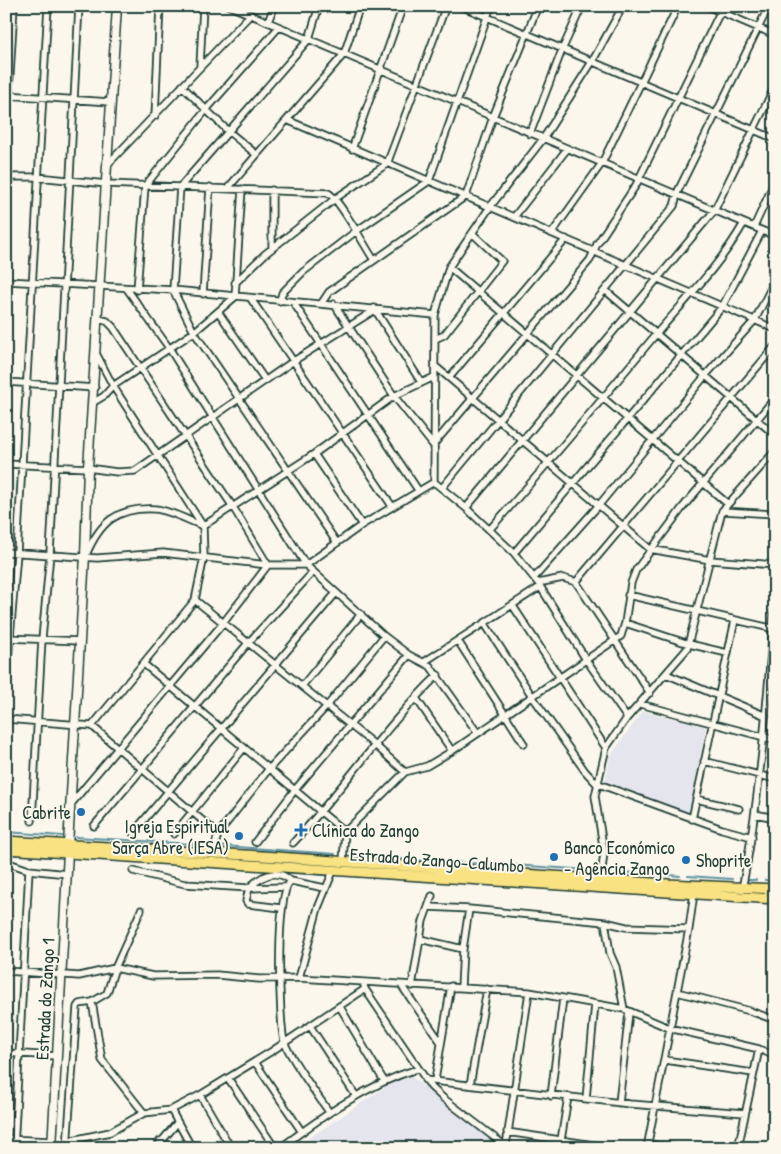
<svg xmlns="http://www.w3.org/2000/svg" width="781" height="1154" viewBox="0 0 781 1154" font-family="'Patrick Hand',sans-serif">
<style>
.built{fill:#e5e6ed}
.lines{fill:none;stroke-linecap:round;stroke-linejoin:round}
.stream{stroke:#5f93a2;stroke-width:2}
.street-casing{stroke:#1f3d34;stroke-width:9}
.secondary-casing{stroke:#1f3d34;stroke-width:11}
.primary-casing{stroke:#1f3d34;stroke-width:12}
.street{stroke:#fbf7ec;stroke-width:5.5}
.secondary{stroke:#fbf7ec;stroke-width:8}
.primary{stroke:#f8e281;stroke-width:9}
.poi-dot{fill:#1f6fb2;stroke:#fbf7ec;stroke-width:2}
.labels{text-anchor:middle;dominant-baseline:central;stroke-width:4;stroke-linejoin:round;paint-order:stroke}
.poi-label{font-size:18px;fill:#1f3d34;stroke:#fbf7ec;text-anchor:start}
.street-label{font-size:18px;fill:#1f3d34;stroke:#fbf7ec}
</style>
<rect width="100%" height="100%" fill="#fbf7ec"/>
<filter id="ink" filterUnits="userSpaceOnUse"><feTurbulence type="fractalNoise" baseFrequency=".02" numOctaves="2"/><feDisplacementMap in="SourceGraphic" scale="10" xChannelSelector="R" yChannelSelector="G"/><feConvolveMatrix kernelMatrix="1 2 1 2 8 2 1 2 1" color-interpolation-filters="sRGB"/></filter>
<g filter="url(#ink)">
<path class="built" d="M643 711 706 726 689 815 605 783 610 756Z
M403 1075 411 1076 501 1148H294Z"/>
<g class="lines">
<path class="stream" d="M6 832 62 836
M76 837 209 845
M224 846 335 854
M6 854 54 857
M351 855 403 859
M81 858 274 871
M407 860 506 865
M512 865 590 870
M278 872 325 875
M619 872 652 874
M336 875 688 898
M670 875 680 876
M688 876 732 879
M746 880H756
M765 880 775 881"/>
<defs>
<path id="street" d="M230 6 775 236
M319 6 309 39 180 187 173 290 194 332 337 543
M461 6 775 139
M707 6 775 35
M268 22 274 6
M200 66 203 6
M182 86 228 131 256 154
M6 95 110 102
M155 116 160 6
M287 120 775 329
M530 134 562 50 582 6
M6 144 14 6
M352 149 403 6
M108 164 250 15
M6 177H38L107 184 328 193C338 197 366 248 374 260
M228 188 344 54 360 6
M272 190V248
M514 217 567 149
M754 227 775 181
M552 233 602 163 678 6
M449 267 728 504
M6 281 173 290 435 315
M235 283 265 254 336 198 387 164 446 6
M127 289 169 348 306 565 384 636 409 655 430 666 477 732
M137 290 145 186 206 110 279 27
M606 291 775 435
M203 294 210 187
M251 299 392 506
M280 301 282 293 303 272 355 232 429 181 491 6
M293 302 418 490
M321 304 329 292 466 196 493 117 538 6
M334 304 394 396 433 445 590 260 597 244 636 185 723 6
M374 308 421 382
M219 313 265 380
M435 339 444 335 502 261 472 233
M435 366 650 549 710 560 775 565
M449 378 566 239
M6 382 95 388
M94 402 104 396 113 386 194 332 235 297 242 189
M314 454 362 525
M6 464 88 468 117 472 135 471 292 362 375 310
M434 482 435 315 449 267 490 207 543 139 592 62 623 6
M434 482 466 508 514 553 538 583 587 661 627 718
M442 488 674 206 678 191 769 6
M466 508 714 211 775 86
M722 511 775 514
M490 529C546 467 599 403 652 339 684 301 719 267 744 223
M6 552 97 558 163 553 268 565H306L362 525 434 482
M514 553 722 307 762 231
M86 555C100 522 117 507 155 509 170 510 189 521 203 526L314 454 394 396 434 377
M534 578 599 505 705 376 755 320 775 280
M576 582 775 346
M538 583 563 578 576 582 650 693
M628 595 775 629
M195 600 376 746 405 772
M513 606 606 748
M625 623 689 644 727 653
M485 624 532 696 585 771 596 783 722 829 752 837
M7 638 80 641
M458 641 524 744
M424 662 540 587
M145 665 345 832
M666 674 766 716
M6 686 17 553 48 6
M302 686 361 614
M416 698 452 751
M640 704 775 740
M6 719 92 726 195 600 204 557 203 526 113 386 97 355
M92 726 218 834
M704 761 775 779
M696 799 739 809
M71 804 224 622 268 565 233 507 113 327 107 321 98 319
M755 814 775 818
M692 819 735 620
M32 821 42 639 50 554 79 6
M94 826 249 642 313 572
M133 833 336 593
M174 834 244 748
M255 842 294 791 409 655
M293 843C343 789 386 725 438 675
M213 854 218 834 268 770 327 706 384 636
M6 862 29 870 67 874
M343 862 345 832 405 772 427 766 452 751 621 636 625 623 631 583 636 570 683 507 775 398
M133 871 185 884 249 888 246 901 248 904 281 908
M601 879 604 852 595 796 606 748 627 718 687 649 722 511 775 451
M249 888C261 876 276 867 291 881
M249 888 285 887
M325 888 291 881C275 890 279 1021 284 1041 289 1057 318 1096 329 1112
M742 889C761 794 767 698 775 602
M428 907 469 909 463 949 461 987
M469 909 605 922 626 927 689 929
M605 922 610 953 616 967 624 1009
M420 939 463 949
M6 971 79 976 115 968 153 976 217 975 259 979 299 978 529 992 624 1009 669 1028 759 1049 775 1056
M299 978 318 908 334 869
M401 985 440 1041
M412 986 423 921 432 896
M365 989 431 1087 443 1098 508 1148
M677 992 750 1011 775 1020
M92 1002 102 1060 144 1113
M340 1007 384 1081
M310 1026 356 1096
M6 1053 57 1056
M665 1060 753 1073
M255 1062 302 1132
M228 1078 275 1148
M425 1080 630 1104 745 1113
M435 1080 451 986
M470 1085 487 989
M200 1095 231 1148
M551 1096 563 998
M586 1099 595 1004
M619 1103 629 1012
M171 1110 192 1148
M507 1132 614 1148
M6 1139 52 1141
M561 1140 568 1097
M68 1141 110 1132 144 1113 171 1110 200 1095 272 1051 365 989 363 982
M160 1141 167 1148
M648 1144 674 1148
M506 1146 529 992
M14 1148 29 870
M67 1148 77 1007 79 1004 92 1002 107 993 115 968 141 910
M156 1148 177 1123
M280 1148C323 1116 366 1085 417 1069
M647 1148 689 929 694 893
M738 1148 759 1049"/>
<path id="secondary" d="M68 845 85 556 88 468 117 6
M52 1148 68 852"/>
<path id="primary" d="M6 841 262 856 668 884 775 889
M6 849 775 899"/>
</defs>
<use href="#street" class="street-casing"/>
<use href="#secondary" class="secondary-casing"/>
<use href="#primary" class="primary-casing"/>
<use href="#street" class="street"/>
<use href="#secondary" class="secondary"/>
<use href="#primary" class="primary"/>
</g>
</g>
<g class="poi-dot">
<circle cx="81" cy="812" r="5"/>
<path d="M298.5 822.5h5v5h5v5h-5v5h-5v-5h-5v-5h5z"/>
<circle cx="239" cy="836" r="5"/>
<circle cx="554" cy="857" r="5"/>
<circle cx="686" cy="860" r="5"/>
</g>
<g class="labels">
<g class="poi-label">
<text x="71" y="812" text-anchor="end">Cabrite</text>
<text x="229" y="826" text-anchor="end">Igreja Espiritual<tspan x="229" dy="21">Sarça Abre (IESA)</tspan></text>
<text x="312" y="830">Clínica do Zango</text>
<text x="564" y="847">Banco Económico<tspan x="564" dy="21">- Agência Zango</tspan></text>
<text x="696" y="860">Shoprite</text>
</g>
<g class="street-label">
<text transform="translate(437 860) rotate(4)">Estrada do Zango-Calumbo</text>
<text transform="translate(45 999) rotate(-87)">Estrada do Zango 1</text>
</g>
</g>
<rect width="781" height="1154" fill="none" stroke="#fbf7ec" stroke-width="25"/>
<rect x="12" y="12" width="756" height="1129" fill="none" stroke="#1f3d34" stroke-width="2" filter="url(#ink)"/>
</svg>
